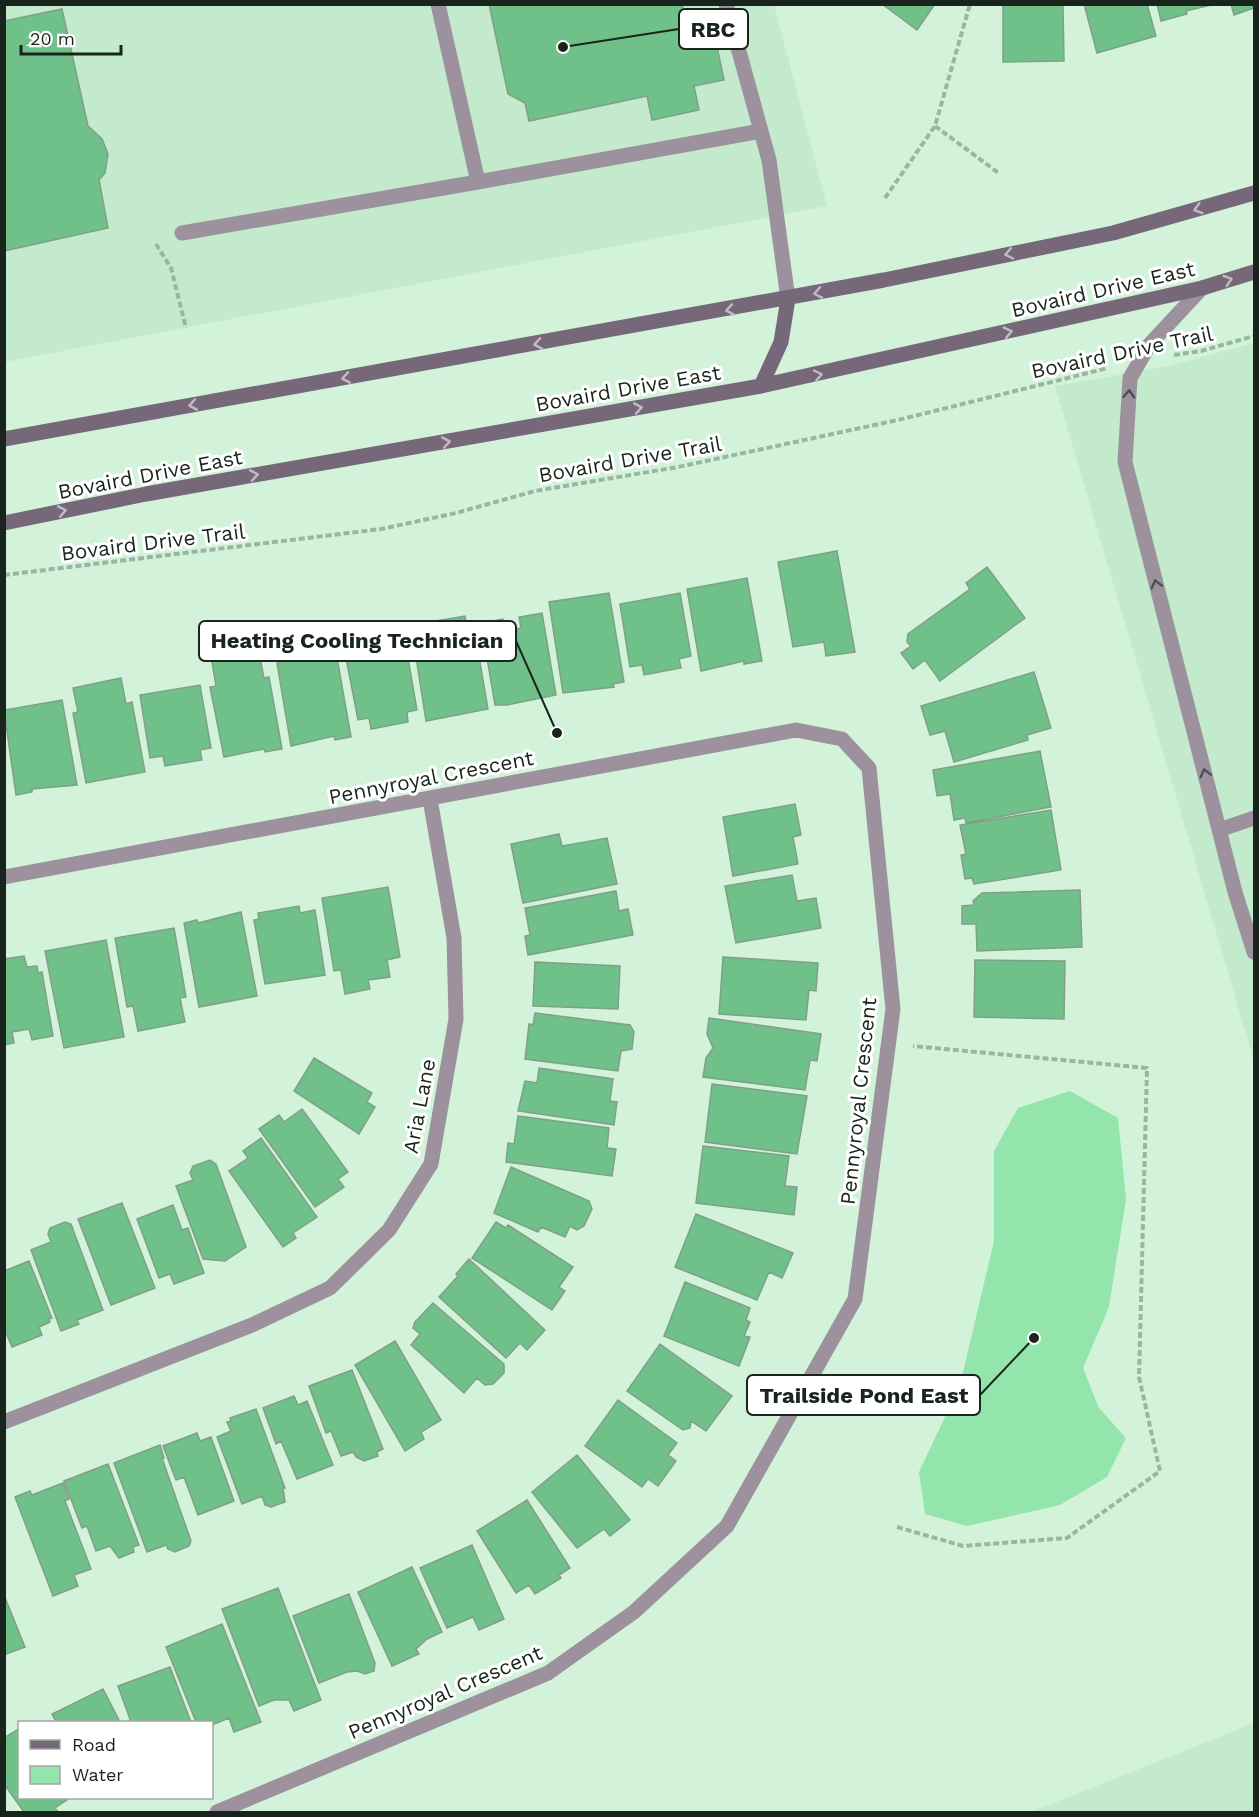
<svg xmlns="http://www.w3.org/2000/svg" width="1259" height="1817" viewBox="0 0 1259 1817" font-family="'Work Sans',sans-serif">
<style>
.built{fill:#c3eacc}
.water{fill:#93e5ab}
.building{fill:#6fc189;stroke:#819f88;stroke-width:1.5}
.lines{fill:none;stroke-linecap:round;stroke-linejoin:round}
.path{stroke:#9ab5a1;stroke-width:4;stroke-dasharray:6 3;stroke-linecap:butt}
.service{stroke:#9c919d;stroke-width:15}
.minor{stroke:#9c919d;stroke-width:15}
.secondary{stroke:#776879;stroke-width:15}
.oneway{stroke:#c2bbc3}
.oneway2{stroke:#4d5050}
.labels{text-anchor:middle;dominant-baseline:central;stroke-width:6;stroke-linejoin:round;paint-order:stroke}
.street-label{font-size:21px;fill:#19251c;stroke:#fff}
.leader{fill:none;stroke:#19251c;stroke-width:2}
.callout-dot{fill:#19251c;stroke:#fff;stroke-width:2}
.callout{fill:#fff;stroke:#19251c;stroke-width:2}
.callout-label{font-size:22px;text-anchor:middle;font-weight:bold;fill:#19251c}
</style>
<rect width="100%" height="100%" fill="#d2f3da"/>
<path class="built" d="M5 5H774L827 206 5 362Z
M1254 343V1061L1055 386 1164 367Z
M1254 1723V1812H1031Z"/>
<path class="water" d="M1070 1091 1118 1118 1126 1199 1109 1307 1083 1368 1099 1408 1126 1438 1107 1477 1060 1505 967 1526 925 1514 919 1472 960 1385 994 1241V1151L1018 1108Z"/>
<path class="building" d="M489 4H682L691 48 716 42 724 80 694 86 699 110 652 120 647 96 529 121 525 103 508 94Z
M882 4H935L917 30Z
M1003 4H1063L1064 61 1003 62Z
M1084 4H1147L1156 36 1097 53Z
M1157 4H1215L1186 11 1187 14 1161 21Z
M1231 4H1254V8L1234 15Z
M62 9 88 126 102 139 108 154 105 173 99 180 108 228 4 251V21Z
M837 551 855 652 826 656 824 642 793 647 778 562Z
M987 567 1025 618 940 681 925 660 913 669 901 653 911 646 907 642 908 634 970 589 966 583Z
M747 578 762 661 744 664V661L701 671 687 589Z
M609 593 624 682 613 684 614 687 563 693 549 602Z
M680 593 691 656 679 659 681 668 644 675 642 665 630 667 620 604Z
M542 613 556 695 507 705H495L481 623 503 619 505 631 521 628 519 617Z
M465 616 469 640 476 639 488 709 426 721 415 650 420 649 417 624Z
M406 647 417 710 407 712 408 722 371 729 369 718 358 720 346 658Z
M336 652 351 737 335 740 334 736 291 746 277 663Z
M259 653 264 678 269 677 282 749 265 752 264 749 224 757 210 687 216 686 212 662Z
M1034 672 1051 728 1027 735 1028 740 954 762 945 731 930 735 921 706Z
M121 678 126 704 132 702 145 772 86 783 73 713 78 712 73 688Z
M200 685 211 748 200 750 202 760 165 766 163 756 150 758 140 695Z
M62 700 77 785 32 789V792L16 795 4 710Z
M1040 751 1051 807 966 823 965 818 954 820 950 794 937 796 933 770Z
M795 804 801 835 793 837 798 864 733 876 723 817Z
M1051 810 1061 870 974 884 972 878 965 879 961 855 966 854 960 825Z
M559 834 562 846 607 838 617 884 523 903 511 844Z
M792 875 797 901 816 898 821 928 736 943 725 886Z
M388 887 400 957 387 960 390 977 368 980 370 989 345 994 341 970 334 971 322 898Z
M1080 890 1082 947 977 951 976 924H962V906L974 905 973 901 982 893Z
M616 891 619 911 628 909 633 935 528 955 525 936 530 935 525 908Z
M299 906 300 913 315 910 325 975 265 984 254 920 259 919 258 913Z
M241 912 257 996 199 1007 184 923 197 920 198 923Z
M174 928 186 997 180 998 185 1022 138 1031 133 1006 127 1007 115 938Z
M106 940 124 1037 64 1048 45 951Z
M24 956 27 967 37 966 38 973 42 972 53 1036 32 1040 29 1029 12 1032 14 1043 4 1045V959Z
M723 957 818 963 816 991 809 990 806 1020 719 1014Z
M975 960 1065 961 1064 1019 974 1017Z
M535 962 620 966 618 1009 533 1006Z
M535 1013 630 1025 634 1032 632 1049 621 1051 618 1071 525 1059 529 1024 533 1025Z
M709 1018 821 1034 817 1061 810 1060 805 1090 703 1077 706 1058 713 1048 707 1034Z
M314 1058 372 1093 367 1102 375 1107 359 1134 294 1091Z
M539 1068 613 1079 610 1101 617 1102 614 1125 518 1111 525 1081 537 1083Z
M712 1084 807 1096 797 1154 705 1142Z
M302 1109 348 1172 338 1179 344 1187 315 1207 259 1129 279 1115 284 1122Z
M518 1116 609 1128 607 1148 616 1149 612 1176 506 1162 508 1143 514 1144Z
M261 1138 317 1217 293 1233 296 1238 283 1247 229 1171 248 1158 243 1151Z
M703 1146 789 1156 785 1186 797 1187 794 1215 696 1203Z
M210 1160 216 1164 246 1247 225 1261 203 1259 176 1186 193 1180 190 1173 193 1166Z
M511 1167 589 1201 592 1209 584 1226 577 1230 570 1226 565 1237 541 1227 538 1232 494 1213Z
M122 1203 155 1288 111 1305 78 1219Z
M173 1205 182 1230 188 1228 204 1273 174 1284 170 1274 159 1278 137 1219Z
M696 1214 793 1253 782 1278 769 1272 757 1300 675 1267Z
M65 1222 71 1224 103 1310 77 1320 79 1324 61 1331 31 1250 51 1242 48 1234 50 1228Z
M496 1222 506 1228 508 1225 573 1267 559 1287 565 1291 552 1310 472 1258Z
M469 1259 545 1330 527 1350 520 1343 506 1358 439 1297 458 1276 456 1274Z
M29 1261 52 1318 49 1319 50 1322 39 1327 42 1335 12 1347 4 1328V1271Z
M685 1282 750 1308 746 1320 750 1322 744 1336 750 1337 739 1366 664 1336Z
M433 1303 504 1364V1373L493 1384 485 1385 477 1378 464 1393 411 1345 420 1334 413 1328 415 1322Z
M395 1341 441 1420 421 1432 424 1439 405 1451 355 1365Z
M660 1344 732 1396 706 1431 691 1421 690 1428 683 1430 627 1391Z
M352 1370 383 1449 377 1452 378 1456 364 1461 356 1457 353 1452 341 1456 331 1431 326 1433 309 1386Z
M294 1396 298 1405 307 1401 333 1465 297 1479 281 1441 276 1444 263 1408Z
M618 1400 677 1443 668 1455 676 1461 658 1486 648 1479 642 1487 585 1446Z
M256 1409 285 1488H283L285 1502 271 1507 265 1505 262 1496 242 1504 217 1437 231 1431 227 1422 231 1421 230 1418Z
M197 1433 200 1441 211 1437 234 1501 198 1515 184 1477 176 1480 163 1446Z
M160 1445 164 1458H162L191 1541 189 1546 175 1552 168 1549 166 1545 147 1552 114 1463Z
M577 1455 630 1520 610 1536 604 1529 577 1548 532 1492Z
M108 1464 139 1545 133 1547 134 1552 119 1558 110 1546 96 1551 87 1526 82 1528 64 1481Z
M63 1483 69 1499 65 1501 91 1569 74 1575 78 1586 53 1596 15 1497 30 1491 32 1495Z
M527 1500 570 1568 559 1575 561 1578 535 1594 529 1585 516 1593 477 1531Z
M472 1545 504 1619 479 1630 473 1617 447 1628 420 1568Z
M412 1567 442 1632 427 1639 416 1649 419 1654 392 1666 358 1592Z
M278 1588 321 1700 294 1711 289 1700H274L259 1706 222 1609Z
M349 1594 375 1663 374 1671 365 1674 357 1671 347 1672 319 1683 293 1616Z
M4 1595 25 1647 4 1655Z
M222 1624 261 1722 234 1732 229 1718 212 1725V1722H196L166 1647Z
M170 1667 191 1722H131L118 1686Z
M103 1689 120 1722H56L52 1714Z
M20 1728V1798H70L55 1808 58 1812H24L4 1784V1738Z"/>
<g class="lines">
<path class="path" d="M935 126 1000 174
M885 198 935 126 970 4
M156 244 171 268 186 328
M1174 355 1201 351 1254 336
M4 575 381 529 456 513 535 491 678 467 898 420 1108 368
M897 1527 963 1546 1067 1538 1160 1471 1139 1377 1147 1068 913 1046"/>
<path class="service" d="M438 4 478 182 761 131
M726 4 769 160 788 299
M182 233 478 182
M1202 288 1150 344 1130 378 1125 462 1235 892 1254 952
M1219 830 1254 818"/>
<path class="minor" d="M4 877 796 730 842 739 869 768 893 1009 855 1299 727 1526 634 1612 548 1673 217 1812
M4 1422 252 1325 330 1288 389 1230 431 1164 456 1019 454 938 430 799"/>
<path class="secondary" d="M761 386 781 342 788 299
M4 439 884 280 1113 233 1254 193
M4 523 146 494 761 386 1202 288 1254 272"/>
</g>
<defs><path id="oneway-chevron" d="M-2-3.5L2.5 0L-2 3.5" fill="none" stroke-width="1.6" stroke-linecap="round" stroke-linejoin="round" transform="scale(1.5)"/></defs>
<g class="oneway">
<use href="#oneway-chevron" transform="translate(1198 209) rotate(164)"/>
<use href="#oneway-chevron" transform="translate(1009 254) rotate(168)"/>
<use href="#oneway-chevron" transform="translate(1228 280) rotate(-17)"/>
<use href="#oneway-chevron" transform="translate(818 293) rotate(169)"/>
<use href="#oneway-chevron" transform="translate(730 310) rotate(170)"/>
<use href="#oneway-chevron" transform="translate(1008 332) rotate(-13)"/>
<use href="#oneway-chevron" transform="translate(538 344) rotate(170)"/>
<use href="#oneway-chevron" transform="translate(818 375) rotate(-12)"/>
<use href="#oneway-chevron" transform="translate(346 378) rotate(170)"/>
<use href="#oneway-chevron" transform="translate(193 405) rotate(170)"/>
<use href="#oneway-chevron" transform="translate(638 408) rotate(-10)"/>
<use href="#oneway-chevron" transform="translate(446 442) rotate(-10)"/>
<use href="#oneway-chevron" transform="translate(254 475) rotate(-10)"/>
<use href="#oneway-chevron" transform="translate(62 511) rotate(-11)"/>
</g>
<g class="oneway2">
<use href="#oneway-chevron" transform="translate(1129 394) rotate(-87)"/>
<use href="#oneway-chevron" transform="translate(1156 584) rotate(-104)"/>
<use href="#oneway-chevron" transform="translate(1205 773) rotate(-104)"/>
</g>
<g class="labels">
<g class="street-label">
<text transform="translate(1103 289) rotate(-13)">Bovaird Drive East</text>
<text transform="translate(1122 352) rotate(-12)">Bovaird Drive Trail</text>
<text transform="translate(628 388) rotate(-10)">Bovaird Drive East</text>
<text transform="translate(630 459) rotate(-10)">Bovaird Drive Trail</text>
<text transform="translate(150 474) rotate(-11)">Bovaird Drive East</text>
<text transform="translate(153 542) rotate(-7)">Bovaird Drive Trail</text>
<text transform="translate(431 777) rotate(-11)">Pennyroyal Crescent</text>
<text transform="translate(858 1101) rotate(-84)">Pennyroyal Crescent</text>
<text transform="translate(419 1106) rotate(-79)">Aria Lane</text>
<text transform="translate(445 1692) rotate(-23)">Pennyroyal Crescent</text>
</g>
</g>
<path class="leader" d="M563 47L679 29M557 733L516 641M1034 1338L980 1395"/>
<g class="callout-dot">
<circle cx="563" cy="47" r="6"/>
<circle cx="557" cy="733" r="6"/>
<circle cx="1034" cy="1338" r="6"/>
</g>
<g class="callout">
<rect x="679" y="9" width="69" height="40" rx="6"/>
<rect x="199" y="621" width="317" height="40" rx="6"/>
<rect x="747" y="1375" width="233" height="40" rx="6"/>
</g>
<g class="callout-label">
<text x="713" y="37">RBC</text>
<text x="357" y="648">Heating Cooling Technician</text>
<text x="864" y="1403">Trailside Pond East</text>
</g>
<rect width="1259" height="1817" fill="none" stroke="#19251c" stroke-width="12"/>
<rect x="18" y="1721" width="195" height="78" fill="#ffffff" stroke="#a3a8a4" stroke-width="1.5"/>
<rect x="30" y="1740" width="30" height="9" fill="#776879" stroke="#a3a8a4" stroke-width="1.5"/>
<text x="72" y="1751" font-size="18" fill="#19251c">Road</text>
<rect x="30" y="1766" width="30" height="18" fill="#93e5ab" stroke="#a3a8a4" stroke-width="1.5"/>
<text x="72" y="1781" font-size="18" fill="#19251c">Water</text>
<path d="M21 45v9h100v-9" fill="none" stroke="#19251c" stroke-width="3"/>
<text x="30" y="45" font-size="18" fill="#19251c" stroke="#ffffff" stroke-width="4.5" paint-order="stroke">20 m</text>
</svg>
